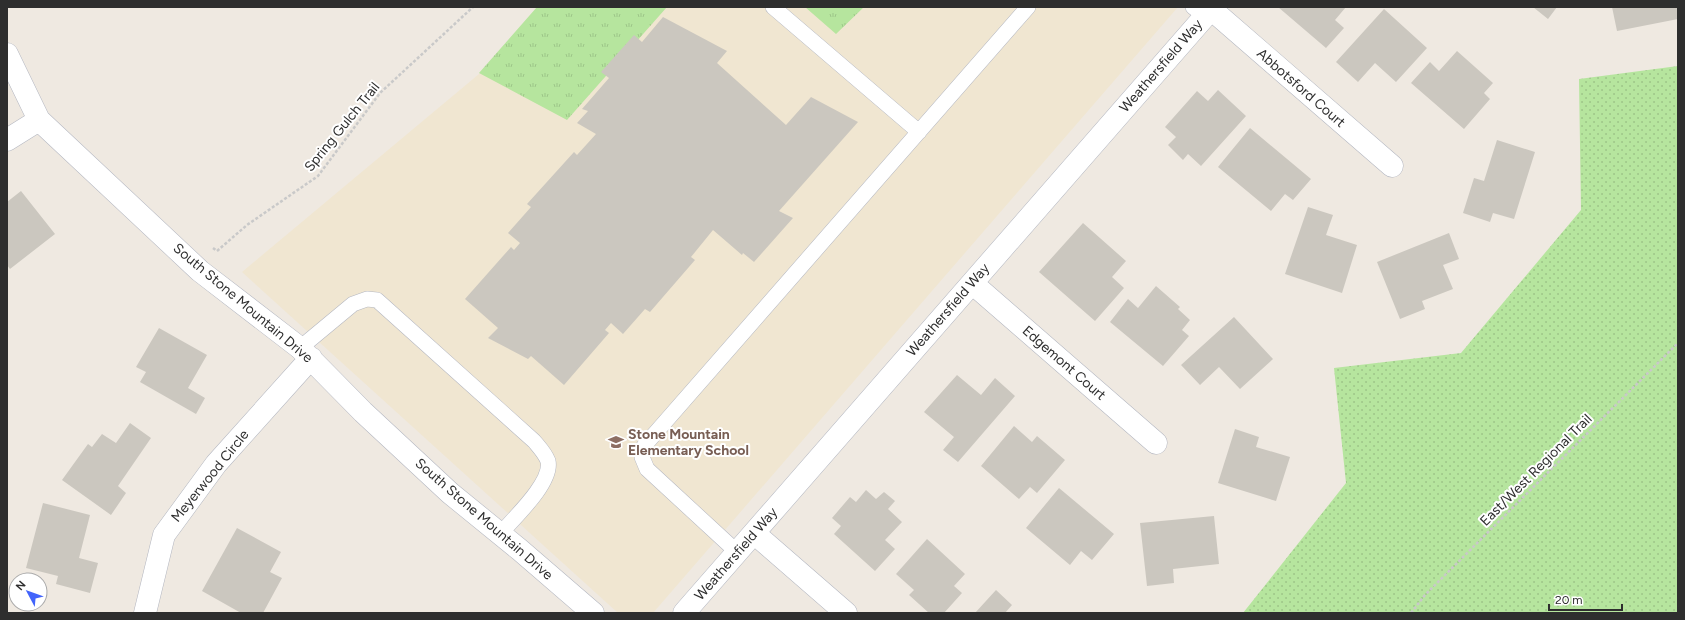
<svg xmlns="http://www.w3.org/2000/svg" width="1685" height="620" viewBox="0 0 1685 620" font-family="Figtree,sans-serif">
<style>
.education{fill:#f0e6d1}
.grass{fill:url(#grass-dots)}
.park{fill:url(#park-tufts)}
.building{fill:#cbc7bf}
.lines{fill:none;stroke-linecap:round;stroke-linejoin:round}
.service-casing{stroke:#b4b7c1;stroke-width:16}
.minor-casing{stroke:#b4b7c1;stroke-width:23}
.path{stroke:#c9c9c9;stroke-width:2.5;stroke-dasharray:3 2;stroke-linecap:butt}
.service{stroke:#fff;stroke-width:15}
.minor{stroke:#fff;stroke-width:22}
.labels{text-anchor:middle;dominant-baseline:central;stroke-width:4;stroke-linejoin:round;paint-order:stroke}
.street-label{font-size:14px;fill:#2e2e2e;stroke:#fff}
.education-label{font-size:14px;font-weight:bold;fill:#785e54;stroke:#fff;text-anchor:start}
</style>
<defs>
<pattern id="grass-dots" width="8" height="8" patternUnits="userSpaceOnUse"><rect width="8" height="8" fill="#b6e59e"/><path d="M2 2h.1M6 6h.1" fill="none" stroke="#9dc588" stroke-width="1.8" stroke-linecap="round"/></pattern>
<pattern id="park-tufts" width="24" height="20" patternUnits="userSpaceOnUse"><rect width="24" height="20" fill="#b6e59e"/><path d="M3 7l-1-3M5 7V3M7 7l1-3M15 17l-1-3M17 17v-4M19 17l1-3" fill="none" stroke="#9dc588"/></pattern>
</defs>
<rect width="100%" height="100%" fill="#efe9e1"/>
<path class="education" d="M537 7H1178L653 613H618L242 272 479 74Z"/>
<path class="grass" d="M1678 66V613H1243L1346 483 1334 368 1461 353 1581 210 1579 79Z"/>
<path class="park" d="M537 7H667L567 120 479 73Z
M805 7H864L836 34Z"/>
<path class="building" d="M1278 7H1346L1335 20 1344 28 1326 48Z
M1533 7H1557L1548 19Z
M1612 7H1678V19L1617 31Z
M1384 9 1427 48 1396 82 1375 63 1358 82 1336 62Z
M663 17 727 51 717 63 786 125 811 97 858 122 779 211 793 218 754 262 743 253 742 255 713 230 691 257 695 260 650 312 645 309 623 334 611 323 605 330 609 333 564 385 531 356 528 359 488 338 498 328 465 299 511 247 514 250 520 243 508 233 531 207 527 204 574 152 577 155 596 134 577 123 588 111 582 109 609 78 601 72 634 35 642 42Z
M1457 51 1493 83 1484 93 1490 99 1464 129 1411 83 1430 62 1439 71Z
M1218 90 1246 116 1201 166 1188 154 1183 160 1168 145 1176 137 1165 127 1197 91 1208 101Z
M1250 128 1311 179 1293 200 1285 194 1271 211 1218 167Z
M1497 140 1535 152 1514 219 1493 213 1490 222 1463 213 1474 178 1484 181Z
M21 191 55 234 10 269 7 265V202Z
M1308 207 1333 215 1326 235 1357 245 1342 293 1285 274Z
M1083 223 1126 261 1112 277 1124 288 1095 321 1039 272Z
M1449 233 1459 259 1443 265 1453 289 1422 301 1425 309 1400 319 1377 262Z
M1156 286 1180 307 1178 309 1190 320 1182 330 1189 336 1163 366 1110 322 1128 299 1138 308Z
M1234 317 1273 359 1240 389 1219 367 1200 385 1181 365Z
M159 328 207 355 188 388 205 398 196 414 140 382 146 372 136 367Z
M957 375 981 395 995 378 1015 396 958 462 943 450 954 437 924 412Z
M130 423 151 438 118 486 126 493 111 515 62 480 88 444 92 447 102 434 116 443Z
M1014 426 1032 442 1037 436 1065 460 1037 493 1030 487 1019 499 981 466Z
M1235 429 1259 437 1256 447 1290 457 1276 501 1218 483Z
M1059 488 1114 534 1092 560 1081 551 1070 565 1026 528Z
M866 490 876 499 884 492 895 501 888 509 902 522 885 540 895 549 875 571 834 534 841 526 832 518 850 497 856 502Z
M43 503 90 515 79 558 98 563 90 593 56 584 58 576 26 568Z
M1214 516 1219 564 1173 569 1174 583 1147 586 1140 523Z
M237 528 281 552 270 572 282 578 263 613H241L202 591Z
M927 539 965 574 954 586 962 593 944 613H929L909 595 914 590 896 574Z
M996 590 1012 605 1005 613H975Z"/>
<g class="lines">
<defs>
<path id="service" d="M773 7 919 132
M1193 7 1205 16
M300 348 353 304 367 299 377 300 534 441C539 447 545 453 548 461 553 482 513 519 500 534
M737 552 647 469 642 457 644 446 1028 7"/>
<path id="minor" d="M1211 9 1392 166
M7 54 39 120 200 271 300 348 363 412 450 493 520 550 593 613
M7 140 39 120
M972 283 1156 443
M754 533 846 613
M145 613 164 535 216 464 311 358
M684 613 1213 7"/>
</defs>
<use href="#service" class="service-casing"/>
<use href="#minor" class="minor-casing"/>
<path class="path" d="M213 248 217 251 247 225 318 176 380 93 473 7
M1411 613 1425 595 1678 343"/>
<use href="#service" class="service"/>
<use href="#minor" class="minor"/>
</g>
<defs>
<symbol id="school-bare" viewBox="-9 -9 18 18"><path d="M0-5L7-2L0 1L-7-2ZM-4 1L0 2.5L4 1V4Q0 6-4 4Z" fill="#8d6e63" stroke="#fff" stroke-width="2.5" paint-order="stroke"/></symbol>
</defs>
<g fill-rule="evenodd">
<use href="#school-bare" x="605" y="431" width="22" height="22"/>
</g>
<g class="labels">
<g class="street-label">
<text transform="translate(1161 66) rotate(-49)">Weathersfield Way</text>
<text transform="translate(1301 88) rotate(41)">Abbotsford Court</text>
<text transform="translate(342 127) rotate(-51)">Spring Gulch Trail</text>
<text transform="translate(243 303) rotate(40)">South Stone Mountain Drive</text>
<text transform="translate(948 310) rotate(-49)">Weathersfield Way</text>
<text transform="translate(1064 363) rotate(41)">Edgemont Court</text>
<text transform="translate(1536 470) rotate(-45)">East/West Regional Trail</text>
<text transform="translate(210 476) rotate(-51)">Meyerwood Circle</text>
<text transform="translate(484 519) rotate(41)">South Stone Mountain Drive</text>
<text transform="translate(736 554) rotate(-49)">Weathersfield Way</text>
</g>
<g class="education-label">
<text x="628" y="434">Stone Mountain<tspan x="628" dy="16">Elementary School</tspan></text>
</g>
</g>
<rect width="1685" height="620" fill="none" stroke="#2e2e2e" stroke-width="16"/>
<g transform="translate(28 592) rotate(311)"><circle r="19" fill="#ffffff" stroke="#ababab"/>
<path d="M0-3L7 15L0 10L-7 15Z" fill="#4264fb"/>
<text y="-6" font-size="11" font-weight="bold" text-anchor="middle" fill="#2e2e2e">N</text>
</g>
<path d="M1549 604v6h73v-6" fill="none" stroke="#2e2e2e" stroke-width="2"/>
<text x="1555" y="604" font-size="12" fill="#2e2e2e" stroke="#ffffff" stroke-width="3" paint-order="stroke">20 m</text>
</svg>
